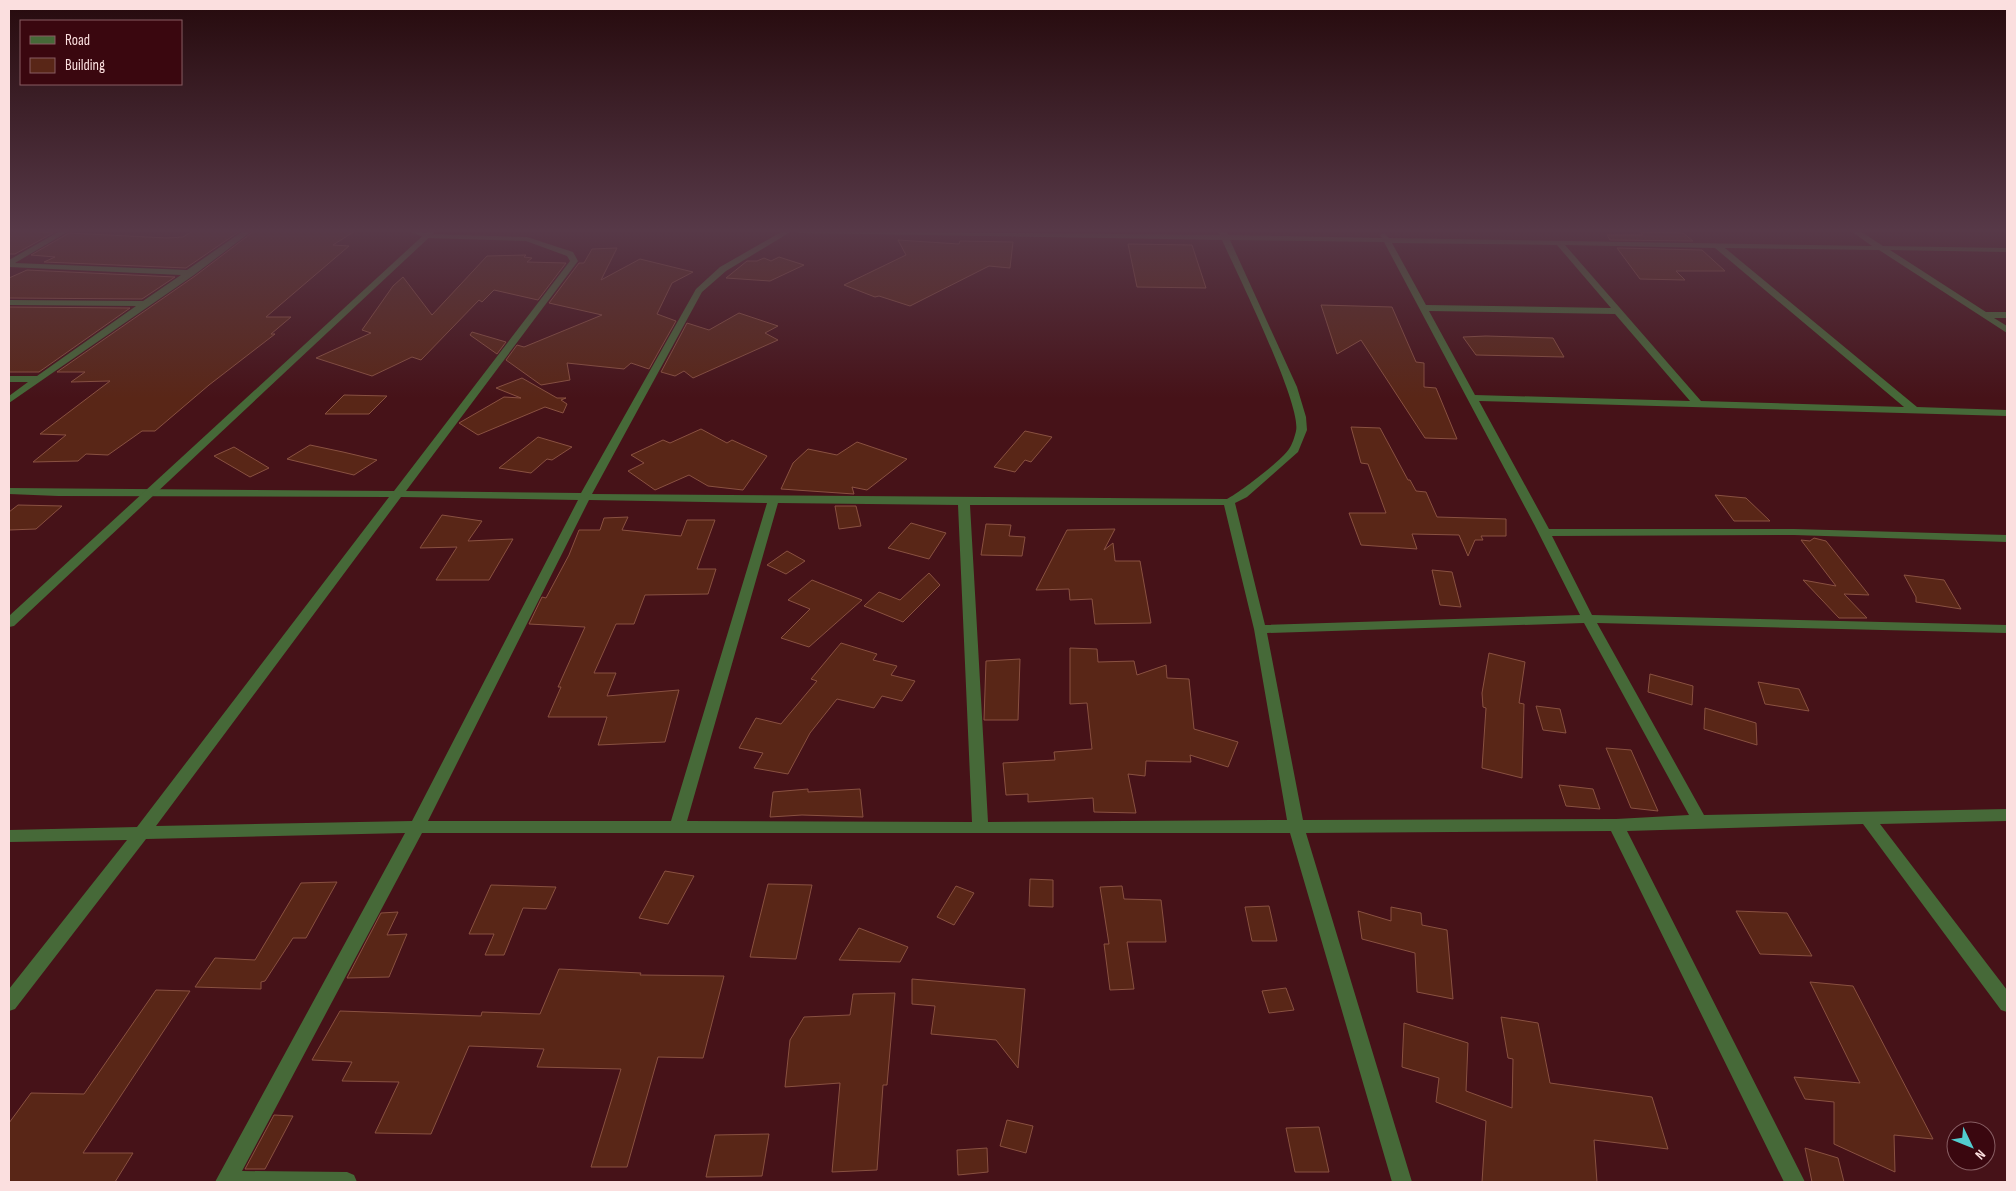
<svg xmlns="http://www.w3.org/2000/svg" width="2016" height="1191" viewBox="0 0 2016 1191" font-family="'Sofia Sans Condensed',sans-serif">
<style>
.building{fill:#592617;stroke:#895141}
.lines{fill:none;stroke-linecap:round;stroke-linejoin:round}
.minor{fill:#466938;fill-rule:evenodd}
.tertiary{fill:#466938;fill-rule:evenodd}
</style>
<rect width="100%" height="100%" fill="#461218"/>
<path class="building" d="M9 231H28L53 233 15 254H9Z
M193 231H240L186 268 44 262 55 257 31 255 69 233 167 238 183 237Z
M254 231H355L333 245 349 246 266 317H291L271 334H275L209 385 155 431H142L108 455 86 454 78 461 33 462 66 435 40 434 110 381 71 382 85 372H57L195 276Z
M1640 232 1683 233 1693 241 1610 240 1607 235H1643Z
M898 240 959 244 960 241 1013 242 1010 268 989 266 910 306 879 296 875 297 844 285 906 255Z
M1128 244 1192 245 1206 288 1137 287Z
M617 248 601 280 640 259 693 272 672 283 657 314 676 321 649 369 631 363 624 369 567 363 570 380 541 385 506 360 517 345 524 347 602 315 549 303 579 263H584L592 249Z
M1617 248 1702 250 1725 271H1676L1685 280 1640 279Z
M526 255 524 257 532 258 527 262 566 263 538 300 494 290 482 302 479 300 421 360 412 357 372 376 316 358 371 333 362 330 393 286 403 277 432 315 487 256Z
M779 257 804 265 770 281 726 278 747 261H757L764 258 771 261Z
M27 270 175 277 142 299 9 298V278Z
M1321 305 1392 307 1416 362 1424 363V387L1436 388 1457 439 1425 438 1361 340 1337 354Z
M9 307 130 308 39 372H9Z
M739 313 778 326 765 333 778 340 693 378 684 371 675 376 661 372 687 323 709 330Z
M472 332 506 342 497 354 470 335Z
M1486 336 1553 338 1564 357 1476 355 1463 337Z
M522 378 557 398H566L561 400 567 404 563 413 545 407 478 435 459 423 504 397 521 398 496 388Z
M344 395 387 396 369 414H325Z
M1351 427 1380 428 1408 480H1410L1416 491 1426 492 1437 517 1506 519V536H1481L1483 540H1475L1468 556 1459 535 1412 534 1417 549 1361 545 1349 513H1386L1368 464 1361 463Z
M701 429 727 443 732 440 767 456 743 490 708 486 689 475 655 490 628 471 644 463 631 455 663 440 670 443Z
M1025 431 1052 437 1031 462 1025 460 1015 472 994 467Z
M538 437 572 447 552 460 547 459 531 473 499 468Z
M857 442 907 459 867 490 852 487 854 494 781 489 793 463 808 449 837 455Z
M310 445 343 452 377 460 354 475 287 459Z
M234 447 269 468 250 477 214 456Z
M1715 495 1746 498 1770 521H1734Z
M18 505 62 506 36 529 9 530V512Z
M835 506H856L861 526 839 529Z
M442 515 482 521 468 541 513 539 489 580H436L457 547 420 548Z
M628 517 622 530 681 536 687 520H715L697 569H716L708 594 645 595 634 624H616L594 673H616L607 696 679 690 665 742 598 745 607 717H548L561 687H558L585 627 529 624 542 597 546 598 569 555 579 530H600L604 518Z
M911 523 946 533 929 559 888 548Z
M986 524 1011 525 1009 536 1025 537 1022 556 981 555Z
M1115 529 1104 550 1113 543 1115 561H1140L1151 623 1095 624 1092 599 1070 600 1069 589 1036 590 1067 530Z
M1814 538 1826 541 1869 595 1844 594 1867 618H1839L1803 580 1836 586 1801 540 1810 541Z
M787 551 805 561 786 574 767 565Z
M1432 570 1452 572 1461 607 1440 605Z
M929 573 940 585 903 622 864 606 879 592 900 600Z
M1904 575 1944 580 1961 609 1916 602V597Z
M812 580 862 600 809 647 781 638 810 609 788 600Z
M841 643 877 654 873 660 897 666 891 675 915 681 902 701 882 696 874 708 837 699 810 733 788 774 754 768 763 753 739 748 756 718 781 724 817 681 811 679Z
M1070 648 1097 649 1098 662 1134 661 1137 675 1166 665 1167 678 1189 679 1194 729 1238 742 1228 767 1190 755 1191 762 1146 761 1145 776 1128 774 1136 813 1094 812 1093 798 1028 802V794L1006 795 1003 763 1055 760 1054 752 1092 749 1087 703 1070 704Z
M1489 653 1525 662 1519 703 1524 704 1522 778 1482 768 1486 708 1483 707 1482 693Z
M1020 659 1018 720H984L986 661Z
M1650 674 1693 686 1692 705 1648 692Z
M1758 682 1799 689 1809 711 1765 704Z
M1536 706 1560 709 1566 733 1543 730Z
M1705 708 1756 723 1757 745 1704 729Z
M1606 748 1631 750 1658 811 1631 808Z
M1559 785 1593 789 1600 809 1566 806Z
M808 789V792L860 789 863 817 802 815 770 817 773 792Z
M665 871 694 876 668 924 639 918Z
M1030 879 1053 880V907L1029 906Z
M337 882 306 938H293L265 981 261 982V989L195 987 215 958 255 960 301 883Z
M768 884 812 885 796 959 750 957Z
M491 885 556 887 546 909 523 908 504 955H485L494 934H469Z
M956 886 974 893 954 925 937 917Z
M1122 886 1124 899 1161 900 1166 942H1127L1134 989 1110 990 1104 944H1109L1100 887Z
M1269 906 1277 941H1252L1245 907Z
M1391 907 1421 913 1422 925 1447 930 1453 999 1417 992 1415 953 1362 939 1358 911 1391 921Z
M1736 911 1787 913 1812 956 1760 954Z
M398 912 387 935 407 934 389 977 347 978 381 913Z
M859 928 908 947 900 962 839 960Z
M559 969 641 973 640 975 724 976 703 1058 658 1057 627 1167H591L621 1069 537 1067 544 1049 469 1046 431 1134 375 1133 399 1082 342 1081 352 1062 312 1060 340 1011 481 1016 482 1012 540 1014Z
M912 979 1025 989 1018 1068 996 1040 931 1034 935 1006 912 1004Z
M1810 982 1853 986 1933 1139 1894 1135 1895 1172 1834 1144V1102L1805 1099 1794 1077 1860 1083Z
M1286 988 1294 1010 1269 1013 1262 991Z
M156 990 190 991 83 1153H133L115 1182H9V1123L31 1093 84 1094Z
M895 993 887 1085H883L877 1170 832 1172 840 1083 785 1087 790 1040 804 1017 850 1015 853 994Z
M1501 1017 1538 1023 1550 1083 1652 1097 1668 1149 1594 1140 1597 1182H1482L1486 1121 1436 1102 1439 1078 1402 1067 1404 1023 1468 1043 1466 1091 1512 1108 1513 1059 1508 1058Z
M274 1115 293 1116 265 1169H245Z
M1007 1120 1033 1126 1026 1153 1000 1146Z
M1319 1127 1329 1172H1295L1286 1128Z
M769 1134 762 1176 706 1177 715 1135Z
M987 1148 988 1172 958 1175 957 1150Z
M1805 1148 1838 1158 1844 1182H1812Z"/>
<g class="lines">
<path class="minor" d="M60 231H69L15 263 187 270 243 231H252L194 275 9 403V396L28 382H9V376H37L136 306 9 305V300L143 301 181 275 9 267V260Z
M408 231H419L427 234 527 237 573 252 578 261 406 491 581 493 696 289 720 267 783 231H792L726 271 702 292 592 494 1227 499C1240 492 1281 461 1289 449 1292 445 1295 436 1296 431 1302 405 1236 271 1222 240L799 233 795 231 1220 235 1218 231H1226L1228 235 1382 238 1380 235 1384 233 1389 238 1872 246 1851 231H1860L1883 246 2007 248V252L1890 250 1986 312H2007V318H1994L2007 326V333L1879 250 1725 248 1917 407 2007 410V416L1479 401 1549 529H1794L2007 535V542L1794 535 1552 536 1592 615 2007 625V633L1597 623 1704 815 2007 809V821L1880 824 2007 990V1012L2001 1010 1863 824 1627 831 1805 1182H1784L1611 831 1306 833 1412 1182H1392L1290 833H422L242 1171 347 1172 354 1175 357 1182H215L405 833 146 839 15 1009 9 1011V989L127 840 9 842V830L137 827 389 497 58 496 9 494V488L394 491 570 261 567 256 526 241 426 238ZM1230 240 1384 242 1534 524 1580 615 1265 625 1235 503 1247 497 1298 452 1307 430 1306 417 1297 387ZM1392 243 1557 245 1611 308 1426 305ZM1565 245 1715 248 1904 407 1701 401ZM1429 311 1615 314 1690 401 1475 395ZM401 497 578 500 412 821 156 826ZM589 500 767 503 671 821H428ZM778 503 958 505 972 822 687 821ZM970 505H1224L1254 629 1287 820 988 822ZM1584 623 1689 815 1616 819 1303 820 1267 633Z"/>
<path class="tertiary" d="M428 231H436L14 626 9 627V616Z"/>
</g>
<linearGradient id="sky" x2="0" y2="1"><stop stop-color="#260a0d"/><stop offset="0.58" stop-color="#573948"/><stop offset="1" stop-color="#573948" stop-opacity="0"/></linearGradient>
<rect width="2016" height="398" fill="url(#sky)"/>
<rect width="2016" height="1191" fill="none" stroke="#fbdfdf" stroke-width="20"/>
<rect x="20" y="20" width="162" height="65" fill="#3a070f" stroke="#875d62"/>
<rect x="30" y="36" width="25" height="8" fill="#466938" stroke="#875d62"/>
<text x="65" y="45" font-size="15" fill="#fbdfdf">Road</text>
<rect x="30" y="58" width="25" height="15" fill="#592617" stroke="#875d62"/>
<text x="65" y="70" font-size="15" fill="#fbdfdf">Building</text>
<g transform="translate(1971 1146) rotate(133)"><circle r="24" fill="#3a070f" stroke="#875d62"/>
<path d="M0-4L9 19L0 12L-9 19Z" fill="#52cdcf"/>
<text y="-8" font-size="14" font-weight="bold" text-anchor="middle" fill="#fbdfdf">N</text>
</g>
</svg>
